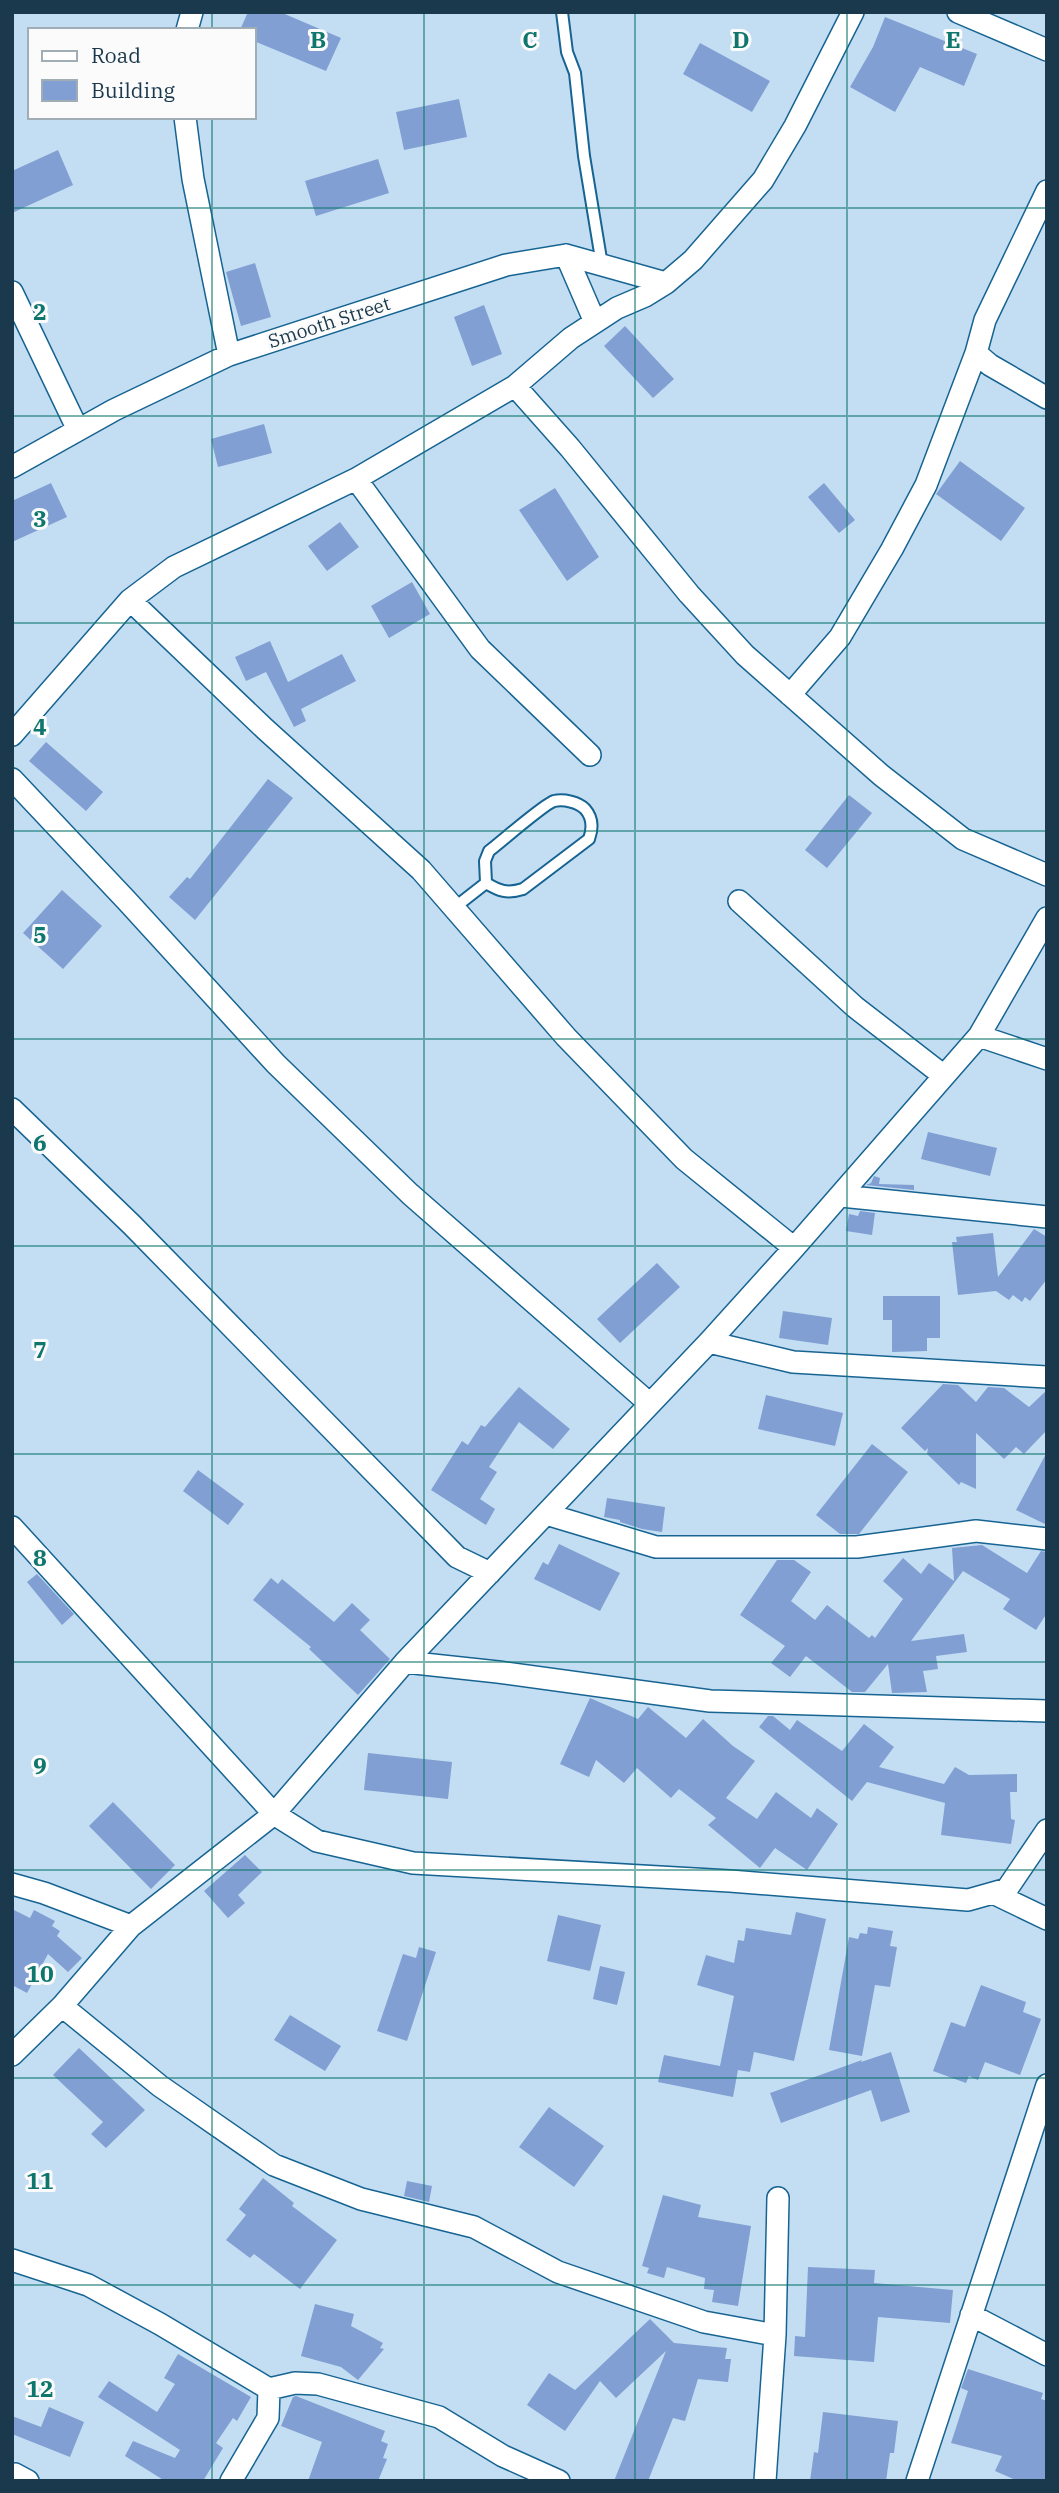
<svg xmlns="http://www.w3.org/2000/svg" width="1059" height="2493" viewBox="0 0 1059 2493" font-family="'IBM Plex Serif',serif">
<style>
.building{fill:#819fd2}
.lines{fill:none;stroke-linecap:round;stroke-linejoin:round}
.service-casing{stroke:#176492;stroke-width:14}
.minor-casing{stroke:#176492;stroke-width:24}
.service{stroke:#fff;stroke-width:10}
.minor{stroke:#fff;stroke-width:21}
.grid{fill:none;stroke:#0f766e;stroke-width:2;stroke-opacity:0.55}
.labels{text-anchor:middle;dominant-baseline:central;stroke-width:6;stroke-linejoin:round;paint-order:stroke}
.street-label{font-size:19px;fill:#1b394d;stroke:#fbfbfb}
.grid-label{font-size:23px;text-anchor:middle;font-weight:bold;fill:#0f766e;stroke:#fbfbfb;stroke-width:6;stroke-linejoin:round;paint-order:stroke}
</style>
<rect width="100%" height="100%" fill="#c3def3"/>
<path class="building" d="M248 12H280L341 38 326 71 254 41V30H240Z
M885 17 977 54 964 86 920 67 895 112 850 87 873 47Z
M700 43 770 81 752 112 683 74Z
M459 99 467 137 404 150 396 112Z
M58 150 73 185 12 213V171Z
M378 159 389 193 316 216 305 181Z
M255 263 271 317 241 326 226 272Z
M484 305 502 354 472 366 454 317Z
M625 326 674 379 653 398 604 346Z
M264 424 272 453 218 467 211 439Z
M960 461 1025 508 1001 541 936 494Z
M51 483 67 517 12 542V501Z
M824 483 855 520 839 533 808 497Z
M555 488 599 557 567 581 519 510Z
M340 522 359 547 327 571 308 546Z
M412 582 430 614 389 638 371 606Z
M270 641 288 682 342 654 356 681 301 709 306 721 294 727 266 672 246 681 235 657Z
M46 742 103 792 86 811 29 761Z
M268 779 293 798 195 920 169 897 187 877 190 879Z
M849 795 872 813 827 868 805 850Z
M62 890 102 926 63 969 23 933Z
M928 1132 997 1148 990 1176 921 1159Z
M874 1176 880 1178 879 1184 914 1185V1190L866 1185 871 1183Z
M860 1211 875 1213 872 1235 846 1231 849 1214 858 1216Z
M1034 1229 1047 1237V1279L1030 1301 1025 1297 1022 1302 1013 1295 1009 1300 996 1291 958 1295 952 1242H957L956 1237 993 1233 998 1277Z
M657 1263 680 1287 620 1343 597 1319Z
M883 1296H940V1338H927V1351L892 1352V1320H883Z
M783 1311 832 1318 828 1345 779 1338Z
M943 1384 958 1385 976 1402 988 1387 1004 1388 1029 1407 1047 1390V1430L1024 1454 1016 1447 1004 1459 976 1433V1489L961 1482 959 1485 927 1454 928 1448 925 1451 901 1428Z
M519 1387 570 1429 553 1449 519 1422 489 1467 497 1472 480 1499 495 1509 486 1525 431 1490 462 1441 468 1445 481 1425 485 1427Z
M766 1395 843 1413 835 1446 758 1429Z
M872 1444 908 1472 859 1534H840L816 1515Z
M1047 1452V1525L1016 1510Z
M198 1470 244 1504 228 1525 183 1491Z
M607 1498 665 1507 662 1532 642 1529 620 1522V1520L604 1517Z
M559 1544 620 1573 600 1611 534 1579 543 1562 548 1565Z
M982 1545 1027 1573 1041 1551 1047 1552V1613L1036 1630 1003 1609 1010 1599 963 1571 911 1641 964 1634 967 1652 936 1656 938 1669 923 1671 927 1692 892 1693 888 1664 865 1692H852L806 1656 790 1677 771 1663 785 1646 740 1615 777 1560H794L811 1572 791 1601 815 1620 827 1605 869 1638 872 1635 875 1638 903 1599 883 1581 903 1558 921 1574 929 1563 954 1581 952 1548Z
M37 1574 74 1614 62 1625 27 1582Z
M271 1578 278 1584 282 1579 334 1622 352 1603 370 1620 360 1630 390 1659 358 1695 309 1649 311 1647 253 1600Z
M590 1698 638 1719 648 1707 686 1738 703 1719 733 1746 755 1761 726 1798 757 1819 776 1792 811 1818 817 1808 838 1824 807 1870 775 1848 760 1868 708 1825 716 1818 679 1789 671 1798 637 1768 624 1783 596 1760 589 1777 560 1764Z
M768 1716H773L790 1730 797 1720 842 1751 864 1724 894 1747 879 1767 944 1784 955 1767 969 1775 1017 1774V1792H1010L1011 1819 1015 1820 1011 1844 941 1835 945 1803 867 1782 852 1801 759 1727Z
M368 1753 452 1762 448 1799 364 1790Z
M113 1802 175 1865 151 1889 89 1826Z
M245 1855 262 1872 238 1895 245 1903 228 1918 204 1891Z
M12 1909 30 1918 34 1910 55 1921 52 1926 60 1931 57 1936 82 1958 68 1972 48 1954 27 1993 12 1985Z
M796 1912 826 1919 794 2061 754 2052 750 2072 738 2070 733 2097 658 2082 664 2055 720 2066 734 1996 697 1985 706 1955 734 1963 738 1940 744 1941 746 1928 791 1935Z
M558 1915 601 1925 590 1971 547 1961Z
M868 1927 893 1931 890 1946 897 1947 890 1987 875 1985 862 2056 829 2050 849 1937 858 1939 860 1933 867 1934Z
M419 1947 436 1952 407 2041 377 2031 403 1954 416 1958Z
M600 1966 625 1972 617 2005 593 1999Z
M981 1985 1026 2002 1023 2012 1041 2019 1020 2075 985 2062 978 2080 969 2076 966 2083 933 2071 951 2022 965 2027Z
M290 2015 341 2046 325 2071 274 2040Z
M79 2048 145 2110 106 2148 91 2134 103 2122 53 2075Z
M891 2052 910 2112 881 2122 871 2090 781 2123 770 2093 862 2060 861 2062Z
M549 2107 604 2146 574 2187 519 2147Z
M263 2178 294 2203 292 2206 337 2240 300 2289 254 2254 250 2258 226 2240 246 2215 239 2209Z
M407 2181 432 2186 429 2202 404 2196Z
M663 2195 701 2205 698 2217 751 2226 738 2306 712 2302 714 2290 704 2289 705 2278 667 2267 664 2278 647 2273 649 2268 642 2266Z
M808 2267 875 2270 874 2283 953 2290 950 2323 878 2317 874 2362 794 2356 795 2336 805 2337Z
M315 2304 354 2314 351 2326 383 2343 380 2348 384 2349 358 2380 341 2367 301 2356Z
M650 2319 674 2343 727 2348 725 2359H731L728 2382 698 2379 685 2421 673 2418 648 2481H614L666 2351 616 2398 600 2381 565 2431 527 2405 549 2373 575 2390Z
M178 2354 251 2397 237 2421 233 2418 216 2443 223 2448 203 2481H165L125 2456 133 2441 175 2458 180 2450 98 2397 109 2381 157 2412 175 2384 164 2378Z
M968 2369 1043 2393 1041 2399 1047 2401V2481H1018L995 2471 1002 2456 951 2443 968 2391 961 2388Z
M296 2396 385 2431 381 2441 388 2444 383 2458 387 2459 378 2481H308L322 2442 281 2426 293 2397Z
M49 2407 84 2422 70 2457 12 2434V2416L41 2427Z
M823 2412 898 2421 894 2453H890L886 2481H810L814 2452 818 2453Z"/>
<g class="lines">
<defs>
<path id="service" d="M562 12 567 52 575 73 584 156 602 265
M454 908 486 883 485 861 489 851C501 842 544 804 554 801 564 799 578 802 585 809 593 818 593 828 589 839L523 889C507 894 499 891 486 883"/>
<path id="minor" d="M958 12 1047 50
M187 30 192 12
M185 117 193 179 229 355
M1047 191 985 320 976 353 990 365 1047 398
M566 255 595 322
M12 292 78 430
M515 386 570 448 689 594 745 655 881 775 963 839 1047 875
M12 467 114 410 229 355 506 265 566 255 666 283
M356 479 480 649 590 755
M130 600 265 729 421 870 566 1037 684 1159 794 1248
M790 695 840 637 892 549 926 485 976 353
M12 735 130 600 174 567 356 479 515 386 571 338 617 308 645 296 666 283 693 260 763 180 795 126 853 12
M12 779 127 901 276 1064 410 1194 650 1404
M739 901 855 1007 944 1076
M979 1036 1047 1059
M12 1109 132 1225 457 1557 490 1573
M841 1196 1047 1217
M709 1342 793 1362 1047 1377
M546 1514 656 1547H857L976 1531 1047 1539
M12 1527 274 1814 317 1841 413 1863 730 1881 968 1900 1007 1889 1047 1830
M405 1662 498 1672 710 1701 1047 1711
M12 1884 44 1893 131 1926
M993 1893 1047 1919
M62 2006 160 2086 274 2165 361 2199 474 2227 558 2272 704 2322 775 2335
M12 2055 62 2006 131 1926 274 1814 405 1662 709 1342 794 1248 979 1036 1047 918
M12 2260 88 2285 160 2324 269 2389 268 2418 231 2481
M971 2315 1047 2355
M269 2389 295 2383 318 2384 439 2417 503 2456 559 2481
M15 2474 28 2481
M765 2481 775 2335 778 2198
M917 2481 1047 2085"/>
</defs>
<use href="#service" class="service-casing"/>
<use href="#minor" class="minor-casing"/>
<use href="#service" class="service"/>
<use href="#minor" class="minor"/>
</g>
<path class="grid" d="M212 12V30M424 12V2481M635 12V2481M847 12V2481M212 117V2481M12 208H1047M12 416H1047M12 623H1047M12 831H1047M12 1039H1047M12 1246H1047M12 1454H1047M12 1662H1047M12 1870H1047M12 2078H1047M12 2285H1047"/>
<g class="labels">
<g class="street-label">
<text transform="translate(329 322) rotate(-18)">Smooth Street</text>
</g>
</g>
<g class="grid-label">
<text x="318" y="48">B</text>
<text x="530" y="48">C</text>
<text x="741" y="48">D</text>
<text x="953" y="48">E</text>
<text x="40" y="320">2</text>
<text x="40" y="527">3</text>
<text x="40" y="735">4</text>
<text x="40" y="943">5</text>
<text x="40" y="1151">6</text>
<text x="40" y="1358">7</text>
<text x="40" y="1566">8</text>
<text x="40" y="1774">9</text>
<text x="40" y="1982">10</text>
<text x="40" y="2189">11</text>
<text x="40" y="2397">12</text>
</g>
<rect width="1059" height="2493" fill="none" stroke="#1b394d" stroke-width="28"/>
<rect x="28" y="28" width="228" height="91" fill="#fbfbfb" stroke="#a1adb5" stroke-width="2"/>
<rect x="42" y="51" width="35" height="10" fill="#ffffff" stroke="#a1adb5" stroke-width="2"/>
<text x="91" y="63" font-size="21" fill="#1b394d">Road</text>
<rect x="42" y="80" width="35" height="21" fill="#819fd2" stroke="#a1adb5" stroke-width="2"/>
<text x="91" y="98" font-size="21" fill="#1b394d">Building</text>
</svg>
